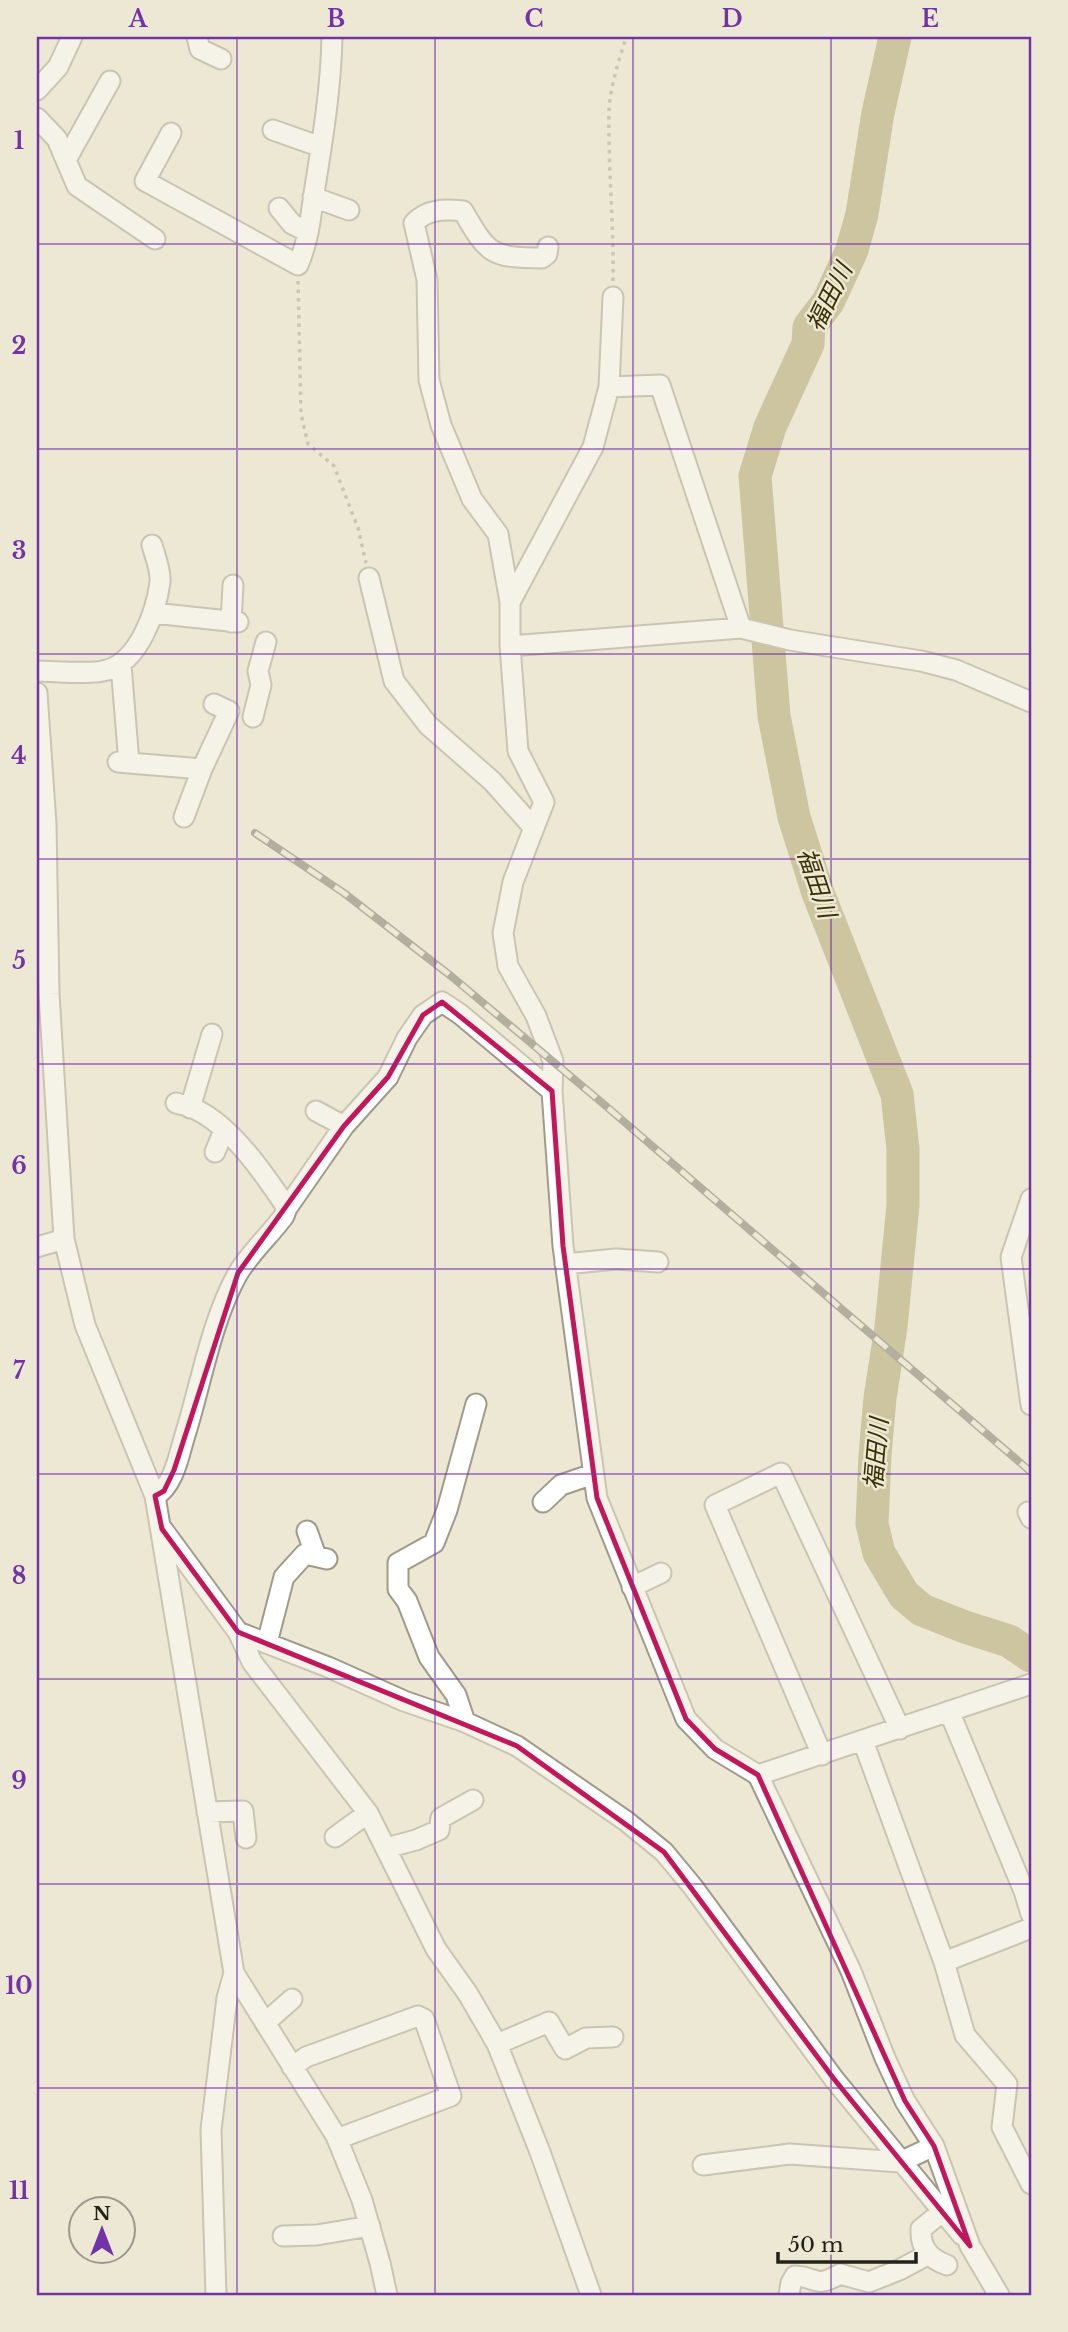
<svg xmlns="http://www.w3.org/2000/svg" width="1068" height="2332" viewBox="0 0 1068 2332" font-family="'Libre Baskerville','Noto Sans JP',serif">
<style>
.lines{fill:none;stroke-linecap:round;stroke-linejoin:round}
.river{stroke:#a79a62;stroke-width:33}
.minor-casing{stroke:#a09b89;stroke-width:23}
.path{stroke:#a09d8e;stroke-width:3.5;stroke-dasharray:3.5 5;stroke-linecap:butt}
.minor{stroke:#fff;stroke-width:19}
.rail-casing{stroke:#6d6a5f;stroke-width:8}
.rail{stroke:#ece8d4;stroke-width:5;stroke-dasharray:16;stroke-linecap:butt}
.marked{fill:none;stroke:#c2185b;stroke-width:5;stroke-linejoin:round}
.grid{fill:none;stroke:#7333a8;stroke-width:2;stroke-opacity:0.55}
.labels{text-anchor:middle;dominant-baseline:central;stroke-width:5;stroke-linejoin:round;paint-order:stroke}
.water-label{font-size:24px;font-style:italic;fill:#392f00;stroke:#ece8d4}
.neatline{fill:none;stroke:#7333a8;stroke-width:2.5}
.grid-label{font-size:23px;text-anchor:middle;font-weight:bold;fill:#7333a8}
</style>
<rect width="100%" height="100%" fill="#ece8d4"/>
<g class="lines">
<path class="river" d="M895 37 878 113 862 214 852 250 828 302 809 327 808 344 770 427 755 476 774 716 794 817 818 893 897 1094 903 1149V1205L891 1327 880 1398 875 1455 872 1524 879 1553 904 1595 922 1610 965 1627 1009 1641 1031 1656"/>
<defs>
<path id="minor" d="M197 37 200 49 221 59
M37 90 58 67 72 37
M37 118 57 139 77 186 155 239
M273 130 321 147
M171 133 145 181 298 265C309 240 311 214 315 187 323 137 331 87 332 37
M66 160 110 81
M313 197 349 210
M279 208 292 224 308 232
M548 247 547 254 542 258C491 258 488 254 463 211 444 209 427 209 414 223L427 280 429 380 441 425 472 499 498 534 510 602V646L518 751 544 802 513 882 503 933 508 966 536 1016 553 1061 552 1091 563 1246 597 1498 686 1719 715 1749 758 1775 851 1971 885 2058 905 2101 934 2146 970 2246 999 2295
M609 387 660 385 741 628
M369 578 394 681 428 725 492 781 533 827
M510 602 593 447 609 387 613 297
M153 613 238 622
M231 622 233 585
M510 646 741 628 790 640 921 661 956 670 1031 702
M37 671C55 671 91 675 107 670 139 661 156 612 160 582 161 570 155 556 152 545
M37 693 46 824 49 994 64 1239 85 1325 155 1496 234 1973 336 2136 362 2200 380 2263 387 2295
M253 717 261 685 258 671 266 642
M118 762 129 763 121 665
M129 763 202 769 184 817
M202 769 229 711 214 704
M176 1103C183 1105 191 1106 197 1110 233 1128 265 1175 287 1208
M190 1108 212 1034
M316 1111 344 1126
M215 1152 224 1130
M1031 1199 1011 1257 1031 1405
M37 1247 64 1239
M565 1264 616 1259 658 1262
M155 1496C174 1486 179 1454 185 1435 201 1384 211 1322 237 1275 248 1255 270 1235 284 1216L287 1208 344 1126 388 1077 407 1038 423 1015 442 1002 460 1014 552 1091
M543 1502 561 1485 593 1474
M1028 1512 1031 1518
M163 1530 238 1632 252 1662 368 1813 436 1949 468 1994 497 2044 540 2152 591 2295
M307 1531 316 1556
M632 1587 661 1573
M238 1632 328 1667 404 1701 465 1722 517 1746 626 1821 664 1852 693 1887 834 2079 962 2235
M267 1643 284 1577 305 1554 327 1559
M949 1711 1024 1891 1031 1914
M465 1722 456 1695 429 1657 407 1601 398 1589V1563L434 1543 447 1510 476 1404
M863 1741 944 1962 1031 1928
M822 1755 715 1505 781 1473 900 1729
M758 1775 1031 1684
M207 1812 243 1811 246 1838
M335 1837 368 1813
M386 1848 416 1840 439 1830 441 1818 473 1800
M944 1962 965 2035 1007 2084 1002 2127 1031 2184
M265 2023 292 1999
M497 2044 549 2022 565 2049 586 2038 613 2037
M292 2067 306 2057 418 2016 424 2019 451 2096 337 2139
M703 2165 790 2154 900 2162 934 2146
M942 2212 921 2229C920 2248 930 2259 947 2265
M283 2236 317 2235 370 2226
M216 2295 211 2130 227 1998 234 1973
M789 2295 791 2283 795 2276C819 2277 813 2289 840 2274L869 2282 899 2270 929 2254"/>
</defs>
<use href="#minor" class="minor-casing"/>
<path class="path" d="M298 281 301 414 308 444 334 466 358 528 366 563
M613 281C614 225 608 168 609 111 610 86 619 61 626 37"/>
<use href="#minor" class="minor"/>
<defs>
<path id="rail" d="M255 833 344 893 451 976 600 1101 1031 1472"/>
</defs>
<use href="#rail" class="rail-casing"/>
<use href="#rail" class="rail"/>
</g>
<path d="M0 0H1068V2332H0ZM442 1002 552 1091 563 1246 597 1498 686 1719 715 1749 758 1775 905 2101 934 2146 970 2246 834 2079 664 1852 517 1746 238 1632 162 1529 155 1496 164 1491 174 1470 238 1273 344 1126 388 1077 423 1015Z" fill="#ece8d4" fill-opacity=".55" fill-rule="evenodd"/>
<path class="marked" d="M442 1002 552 1091 563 1246 597 1498 686 1719 715 1749 758 1775 905 2101 934 2146 970 2246 834 2079 664 1852 517 1746 238 1632 162 1529 155 1496 164 1491 174 1470 238 1273 344 1126 388 1077 423 1015Z"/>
<path class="grid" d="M237 37V2295M435 37V2295M633 37V2295M831 37V2295M37 244H1031M37 449H1031M37 654H1031M37 859H1031M37 1064H1031M37 1269H1031M37 1474H1031M37 1679H1031M37 1884H1031M37 2088H1031"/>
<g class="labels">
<g class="water-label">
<text transform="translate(829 297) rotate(-64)">福田川</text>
<text transform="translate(817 883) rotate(71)">福田川</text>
<text transform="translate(876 1454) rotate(-85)">福田川</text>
</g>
</g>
<rect width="1068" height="2332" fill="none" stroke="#ece8d4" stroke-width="77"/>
<g transform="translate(102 2230)"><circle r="33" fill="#ece8d4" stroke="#9c988a" stroke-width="2"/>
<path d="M0-5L12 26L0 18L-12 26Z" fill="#7333a8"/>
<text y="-10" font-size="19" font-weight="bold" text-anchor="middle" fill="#23211a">N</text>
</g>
<path d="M778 2252v10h138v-10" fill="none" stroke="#23211a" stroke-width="3.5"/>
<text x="788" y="2252" font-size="21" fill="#23211a" stroke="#ece8d4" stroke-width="5" paint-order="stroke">50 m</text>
<rect x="38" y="38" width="992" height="2256" class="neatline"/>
<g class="grid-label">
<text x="138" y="27">A</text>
<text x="336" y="27">B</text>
<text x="534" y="27">C</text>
<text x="732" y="27">D</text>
<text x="930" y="27">E</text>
<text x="19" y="149">1</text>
<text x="19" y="354">2</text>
<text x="19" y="559">3</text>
<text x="19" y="764">4</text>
<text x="19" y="969">5</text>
<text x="19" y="1174">6</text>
<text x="19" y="1379">7</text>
<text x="19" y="1584">8</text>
<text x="19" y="1789">9</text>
<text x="19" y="1994">10</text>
<text x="19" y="2199">11</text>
</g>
</svg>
